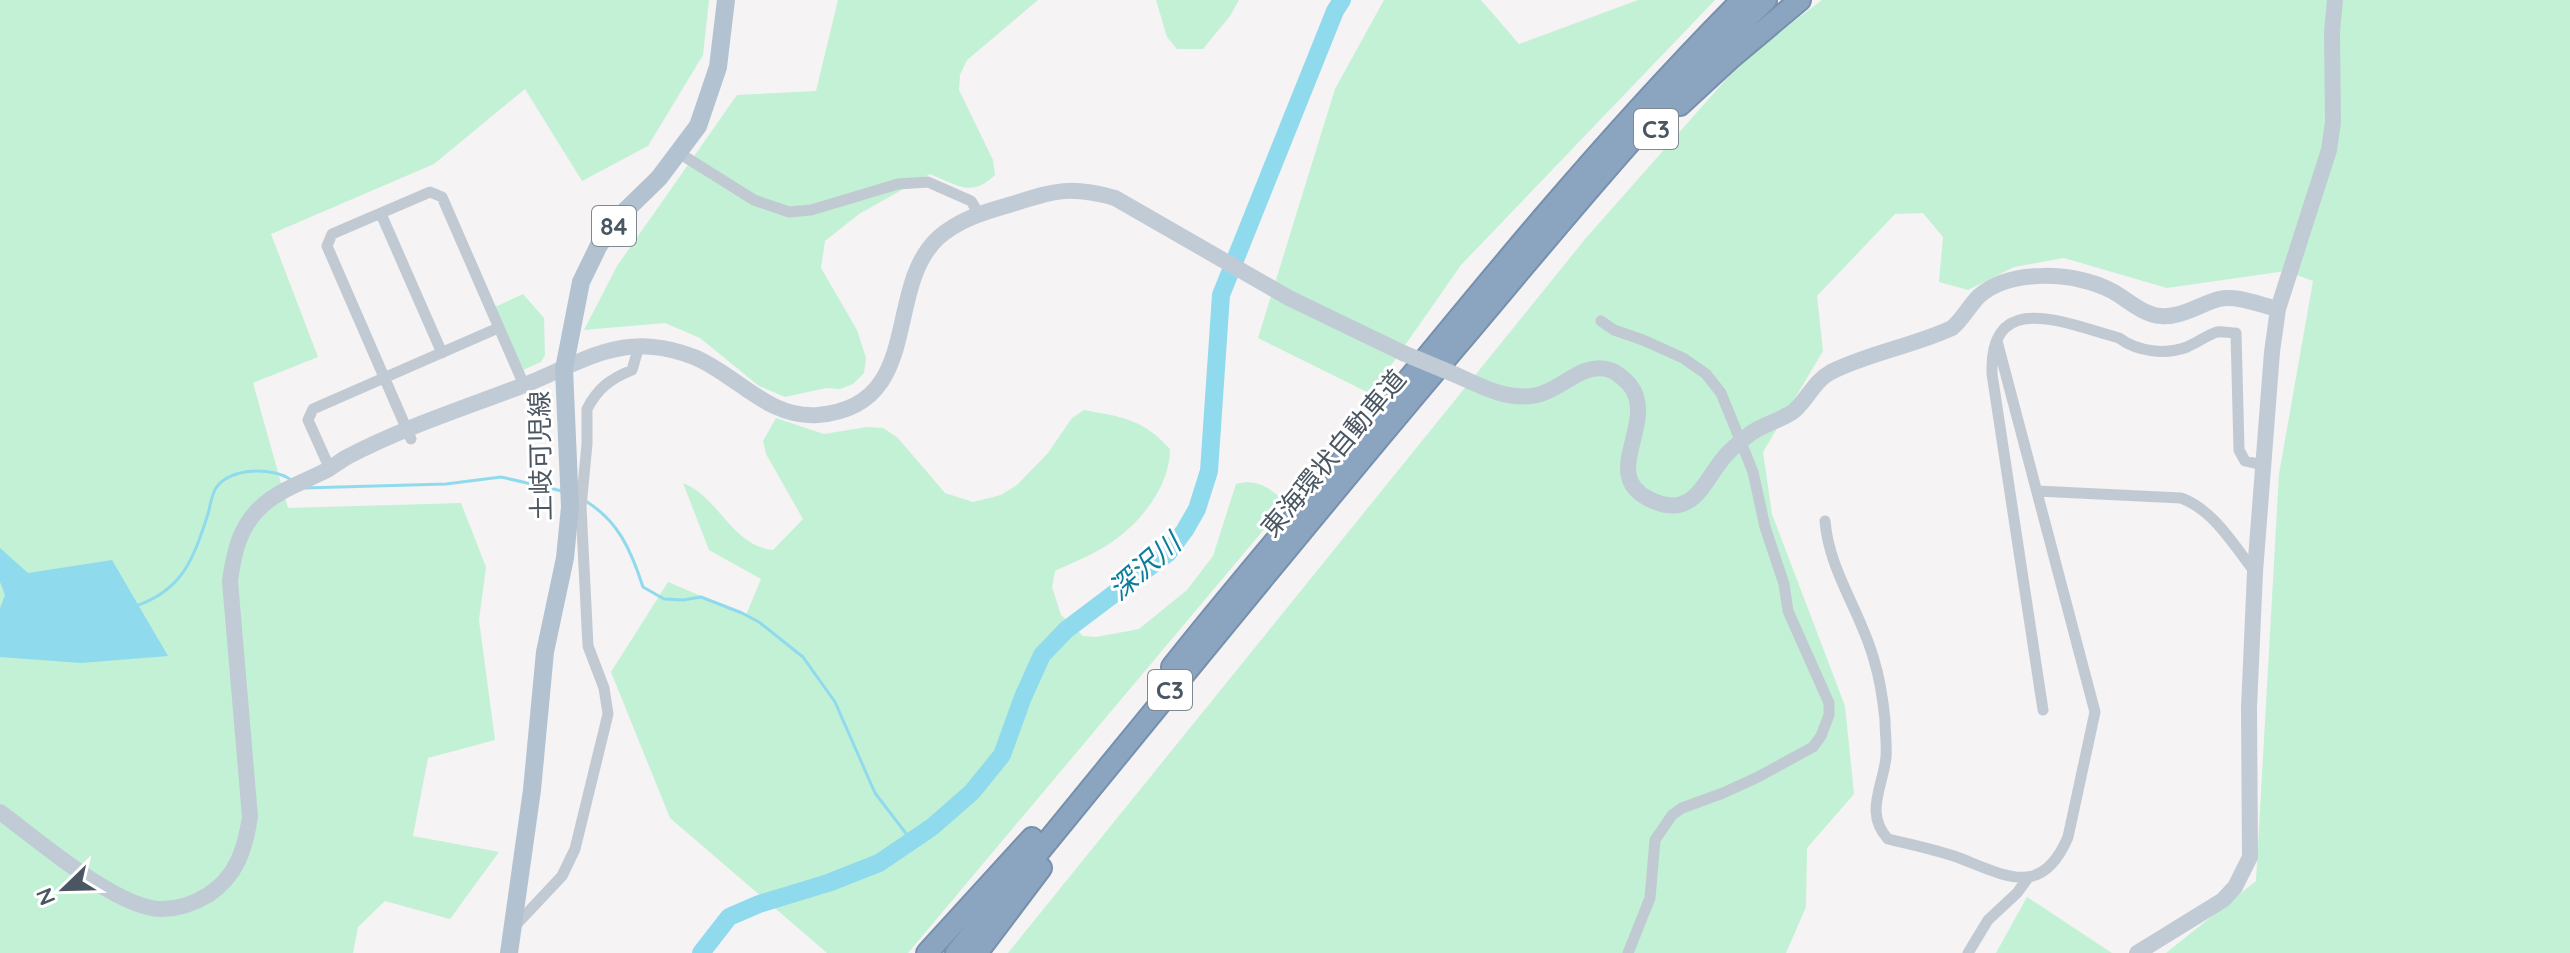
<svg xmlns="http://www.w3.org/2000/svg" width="2570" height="953" viewBox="0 0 2570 953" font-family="Quicksand,'Noto Sans JP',sans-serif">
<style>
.green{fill:#c3f1d5}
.water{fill:#90daee}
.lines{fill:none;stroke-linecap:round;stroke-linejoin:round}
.stream{stroke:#90daee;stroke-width:3}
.river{stroke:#90daee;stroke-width:18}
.highway-casing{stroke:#7690ad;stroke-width:24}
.street{stroke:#c1cad2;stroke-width:11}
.secondary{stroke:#c1cbd6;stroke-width:16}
.primary{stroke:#b3c2d1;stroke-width:18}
.highway{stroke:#8ba5c1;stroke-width:20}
.secondary-bridge{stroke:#c1cbd6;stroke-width:16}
.labels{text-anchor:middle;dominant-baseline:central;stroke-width:6;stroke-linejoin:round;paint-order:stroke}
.shield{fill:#fff;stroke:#808990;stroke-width:2}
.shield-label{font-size:24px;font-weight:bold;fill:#4a5661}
.street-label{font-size:26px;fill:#4a5661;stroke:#fff}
.water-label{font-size:28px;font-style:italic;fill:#0c7c9b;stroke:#fff}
</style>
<rect width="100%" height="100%" fill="#f5f3f3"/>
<path class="green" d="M0 0H709L703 55 648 146 582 181 525 89 434 164 271 234 318 357 253 383 288 508 461 503 486 567 479 620 495 740 428 758 413 836 499 852 450 919 385 901 358 927 353 953H0Z
M838 0H1038L967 60 960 75 959 90 993 160 995 175C971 198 957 185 930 174L859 214 825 241 821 268 857 330 866 358 864 373 853 384 840 389 826 388 785 397 759 386 700 338 665 323 584 330 617 266 737 95 816 91Z
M1156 0H1239L1230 16 1203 49H1177L1167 37Z
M1384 0H1481L1519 44 1638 0H1715L1461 265 1371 394 1258 338 1335 89Z
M1822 0H2570V953H2166L2256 881 2279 474 2313 281 2286 271 2167 288 2064 258 2014 267 1968 290 1939 282 1943 237 1923 213 1895 214 1817 296 1823 351 1763 452 1772 514 1845 706 1854 794 1807 848 1806 907 1786 953H1008L1586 238 1744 59Z
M523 294 544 318 545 355 541 362 523 370 495 307Z
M1084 410C1122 417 1143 419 1170 449 1170 488 1138 526 1106 546 1090 556 1071 563 1055 571L1052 587 1061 615 1083 636 1096 637 1139 629 1187 590 1213 556 1236 484C1259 478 1269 489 1287 502L908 953H827L670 818 611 672 668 582 746 615 761 579 709 550 683 483C718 496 732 546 773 550L803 519 766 454 763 441 776 418 824 434 867 427 883 428 897 437 945 493 973 502 1001 495 1017 485 1048 453 1072 418Z
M2027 897 2112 953H1996Z"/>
<path class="water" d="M0 548 28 573 112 560 168 656 81 663 0 657V608L5 595 0 582Z"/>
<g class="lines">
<path class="stream" d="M304 488 446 484 501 477 562 491
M584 500C618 520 631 550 643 587L664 599 683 600 701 597 742 613 759 622 803 657 835 702 875 793 911 840
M136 606C182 590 193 560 207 517 210 509 211 495 216 488 229 467 274 467 291 480"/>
<path class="river" d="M701 953 729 917 759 904 828 883 879 863 932 827 972 792 1002 755 1023 697 1042 655 1066 630 1168 553 1185 530 1197 509 1209 471 1221 295 1335 11 1342 0"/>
<defs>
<path id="highway" d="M1680 105 1732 57 1800 0
M1172 667C1228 596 1288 527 1345 457 1473 300 1599 144 1742 0
M927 953 1032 838
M956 953C1124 749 1289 543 1460 342 1559 225 1655 106 1766 0
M977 953 1041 868"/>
</defs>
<use href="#highway" class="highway-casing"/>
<path class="street" d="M679 153 754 200 789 212 811 210 898 184 928 182 971 201 979 214
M381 214 442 353
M1601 321 1614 330 1643 340 1683 358 1706 374 1721 393 1753 472 1765 527 1784 584 1788 611 1829 703V715L1821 736 1813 747 1756 778 1723 793 1682 808 1672 815 1655 840 1650 898 1628 953
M411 439 327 246 332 234 430 192 442 197 524 385
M330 469 308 420 313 409 498 328
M2037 491 2181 498C2214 510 2234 546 2255 572
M1825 521C1829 571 1861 612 1874 660 1880 679 1883 700 1885 720 1885 733 1887 745 1886 757 1883 787 1864 813 1888 839 1910 844 1933 849 1954 856 2003 874 2041 901 2068 837L2095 712 1997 341
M2043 710 1992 374C1989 286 2069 325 2119 338 2138 352 2166 355 2187 347 2197 343 2207 335 2217 332 2222 331 2230 333 2236 333L2239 450 2245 461 2263 465
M514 927 562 876 575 849 608 714 604 688 588 646 581 507 587 444V409C598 388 610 379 632 370L637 353 633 346
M1968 953 1988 920 2017 893 2028 878"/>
<path class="secondary" d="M1456 375C1482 387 1508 401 1537 395 1562 390 1582 361 1610 370 1617 372 1623 378 1629 384 1660 421 1598 474 1649 499 1698 524 1705 472 1732 449 1739 443 1747 435 1756 430 1768 423 1783 419 1794 411 1808 399 1814 381 1831 372 1869 353 1913 346 1952 328 1963 319 1969 306 1979 296 2011 268 2077 272 2112 291 2127 299 2143 315 2161 316 2181 318 2200 304 2219 299 2238 295 2260 305 2278 309
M0 812C37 839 117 909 162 909 178 909 195 903 208 895 237 876 245 849 250 817L230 581C234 551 240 525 263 505 281 489 306 481 327 470 334 466 340 461 347 457 404 427 467 407 527 384 566 369 609 341 653 347 667 348 681 352 694 357 736 374 768 419 818 415 925 406 883 289 938 238 958 220 984 212 1009 205 1054 191 1068 185 1115 198L1289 298 1403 353
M2137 953 2223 900 2235 887 2250 857 2249 708 2255 572 2272 352 2278 309 2329 150 2333 122 2332 32 2335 0"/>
<path class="primary" d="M509 953 532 790 545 652 565 558 570 507 564 369 581 282 599 245 623 213 659 178 698 126 718 67 726 0"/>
<use href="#highway" class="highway"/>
<path class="secondary-bridge" d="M1403 353 1456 375"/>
</g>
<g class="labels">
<g class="shield">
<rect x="1634" y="109" width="44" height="40" rx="6"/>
<rect x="592" y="206" width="44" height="40" rx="6"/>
<rect x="1148" y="670" width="44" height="40" rx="6"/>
</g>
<g class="shield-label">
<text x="1656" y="129">C3</text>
<text x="614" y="226">84</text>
<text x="1170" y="690">C3</text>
</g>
<g class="street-label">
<text transform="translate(1333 453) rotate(-50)">東海環状自動車道</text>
<text transform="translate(540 456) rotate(-91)">土岐可児線</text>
</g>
<g class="water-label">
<text transform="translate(1144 566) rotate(-41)">深沢川</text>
</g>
</g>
<g transform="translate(64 889) rotate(247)" stroke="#ffffff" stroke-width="6" paint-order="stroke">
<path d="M0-6L14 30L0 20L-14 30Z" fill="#4a5661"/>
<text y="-12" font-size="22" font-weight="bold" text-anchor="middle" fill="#4a5661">N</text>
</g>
</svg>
